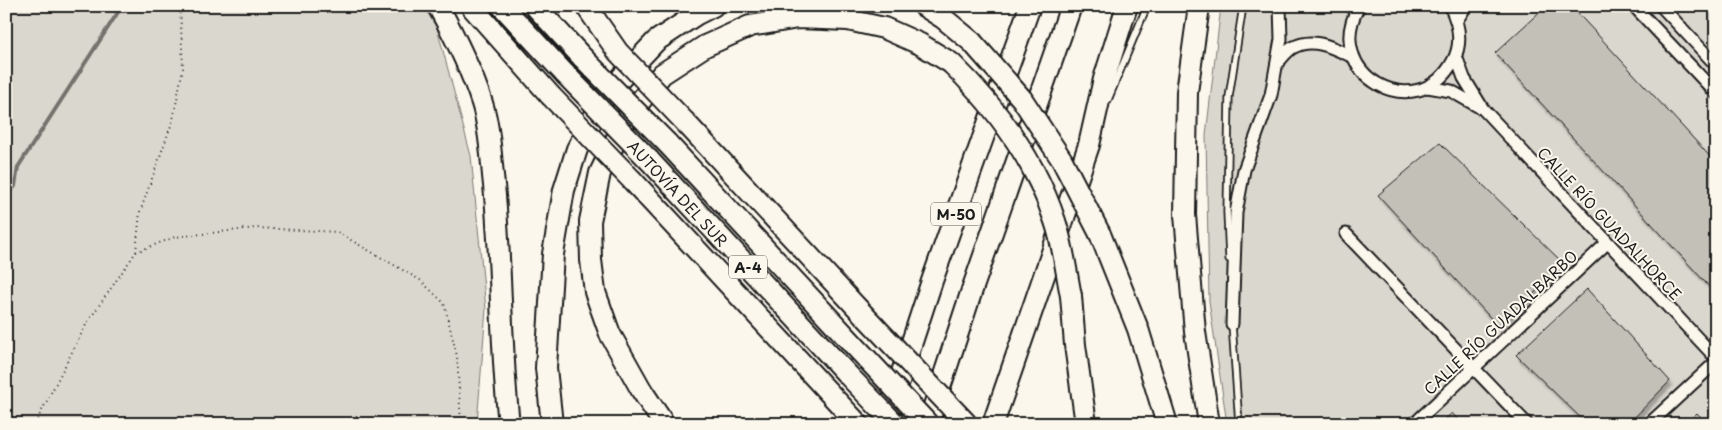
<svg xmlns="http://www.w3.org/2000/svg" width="1722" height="430" viewBox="0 0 1722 430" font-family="'Playpen Sans',sans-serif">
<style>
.green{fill:#dad7ce;stroke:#7b7a75}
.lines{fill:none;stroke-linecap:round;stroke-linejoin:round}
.stream{stroke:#74726e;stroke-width:4}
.building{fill:#c3c0b8;stroke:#1c1c1c;filter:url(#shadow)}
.service-casing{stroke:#1c1c1c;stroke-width:9}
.minor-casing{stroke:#1c1c1c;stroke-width:15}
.motorway-casing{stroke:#1c1c1c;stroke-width:24}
.path{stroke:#1c1c1c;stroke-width:2;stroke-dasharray:1 4;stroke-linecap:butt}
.service{stroke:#fbf7ec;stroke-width:5.5}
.minor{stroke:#fbf7ec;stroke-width:11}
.motorway{stroke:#fbf7ec;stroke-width:20}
.motorway-bridge-casing{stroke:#1c1c1c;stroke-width:24;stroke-linecap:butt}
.motorway-bridge{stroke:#fbf7ec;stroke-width:20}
.labels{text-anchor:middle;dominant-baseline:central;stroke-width:4;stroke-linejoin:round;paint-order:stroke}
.shield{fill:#fbf7ec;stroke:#5f5e5a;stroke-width:1}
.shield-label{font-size:14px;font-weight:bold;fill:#1c1c1c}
.street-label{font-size:15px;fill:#1c1c1c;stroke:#fbf7ec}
</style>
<defs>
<filter id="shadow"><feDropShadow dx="2.5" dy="4.5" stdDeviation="1" flood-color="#0004"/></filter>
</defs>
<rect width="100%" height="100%" fill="#fbf7ec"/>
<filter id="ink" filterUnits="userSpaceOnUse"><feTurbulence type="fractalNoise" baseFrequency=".02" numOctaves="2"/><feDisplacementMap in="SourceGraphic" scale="10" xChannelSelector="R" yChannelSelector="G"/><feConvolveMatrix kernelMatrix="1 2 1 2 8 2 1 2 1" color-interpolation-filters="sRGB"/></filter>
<g filter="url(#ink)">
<path class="green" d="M6 6H423L437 28 471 156 486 309 477 424H6Z
M1221 6H1716V424H1227L1209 301 1206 135Z"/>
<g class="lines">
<path class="stream" d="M6 198 15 186 18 167 122 6"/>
</g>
<path class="building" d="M1546 6H1571L1716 163V294L1495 53Z
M1440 143 1565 265 1498 326 1378 195Z
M1587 289 1670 381 1628 424H1587L1516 355Z
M1452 413 1462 424H1440Z
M1697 413 1708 424H1686Z"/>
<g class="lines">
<defs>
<path id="service" d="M1108 100 1147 6
M1229 259 1227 212 1229 97 1243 6
M1232 324 1239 424"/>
<path id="minor" d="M1359 6C1320 74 1417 128 1453 61 1463 43 1459 24 1450 6
M1634 6 1716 93
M1661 6 1716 65
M1457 20 1466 6
M1456 56 1464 78 1483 109 1716 358
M1278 62C1282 58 1287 51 1292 48 1313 36 1334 48 1353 57
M1428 87 1451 91 1481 108
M1346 234 1527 424
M1232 324 1236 213 1244 170 1271 95 1281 39 1280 6
M1414 424 1607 243
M1649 424 1716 362"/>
<path id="motorway" d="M438 6C455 37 471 69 482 103 490 128 491 159 494 185 502 265 500 344 509 424
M471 6 550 95
M502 6 565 74
M535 6 583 58
M924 6 943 18 972 42
M1199 6 1187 92 1185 215 1195 332 1209 424
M685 122 863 314
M667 143 853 344
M649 160 847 374
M632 180 858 424
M1100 234 1138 329 1167 424
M1071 296 1075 345 1086 424
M552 424 546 368 553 254 564 190 577 149 606 94 656 41 697 14 713 6
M664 424 642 391 610 334 595 292 591 260 590 221 600 173 626 119 662 74 705 46 750 26 798 18 848 20 884 28 920 44 951 63
M885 424 932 281 1030 6
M928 424 972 290 1071 6
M993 424 1089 145 1104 79 1127 6"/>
</defs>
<use href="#service" class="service-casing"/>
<use href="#minor" class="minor-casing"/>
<use href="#motorway" class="motorway-casing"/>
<path class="path" d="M136 252 175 237 256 228 337 232 420 280 444 303 457 356 461 424
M35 424 87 323 136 252 140 212 173 120 183 68 180 6"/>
<use href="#service" class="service"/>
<use href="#minor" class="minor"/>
<use href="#motorway" class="motorway"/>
<defs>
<path id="motorway-bridge" d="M586 6 618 52 685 122
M972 42 1022 99 1062 160 1100 234
M583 58 667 143
M951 63C997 108 1035 159 1055 221 1063 244 1066 271 1071 296
M565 74 649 160
M550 95 632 180
M863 314 967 424
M853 344 928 424
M847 374 895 424"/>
</defs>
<use href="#motorway-bridge" class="motorway-bridge-casing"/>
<use href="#motorway-bridge" class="motorway-bridge"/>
</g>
</g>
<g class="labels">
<g class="shield">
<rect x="931" y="202.5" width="50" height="23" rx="4"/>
<rect x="729" y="255.5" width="38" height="23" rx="4"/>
</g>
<g class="shield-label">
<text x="956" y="214">M-50</text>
<text x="748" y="267">A-4</text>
</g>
<g class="street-label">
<text transform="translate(678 193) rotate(47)">AUTOVÍA DEL SUR</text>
<text transform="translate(1610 223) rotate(47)">CALLE RÍO GUADALHORCE</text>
<text transform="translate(1500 322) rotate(-43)">CALLE RÍO GUADALBARBO</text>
</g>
</g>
<rect width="1722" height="430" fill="none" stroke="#fbf7ec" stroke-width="25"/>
<rect x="12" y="12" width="1697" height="405" fill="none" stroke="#1c1c1c" stroke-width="2" filter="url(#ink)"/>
</svg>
